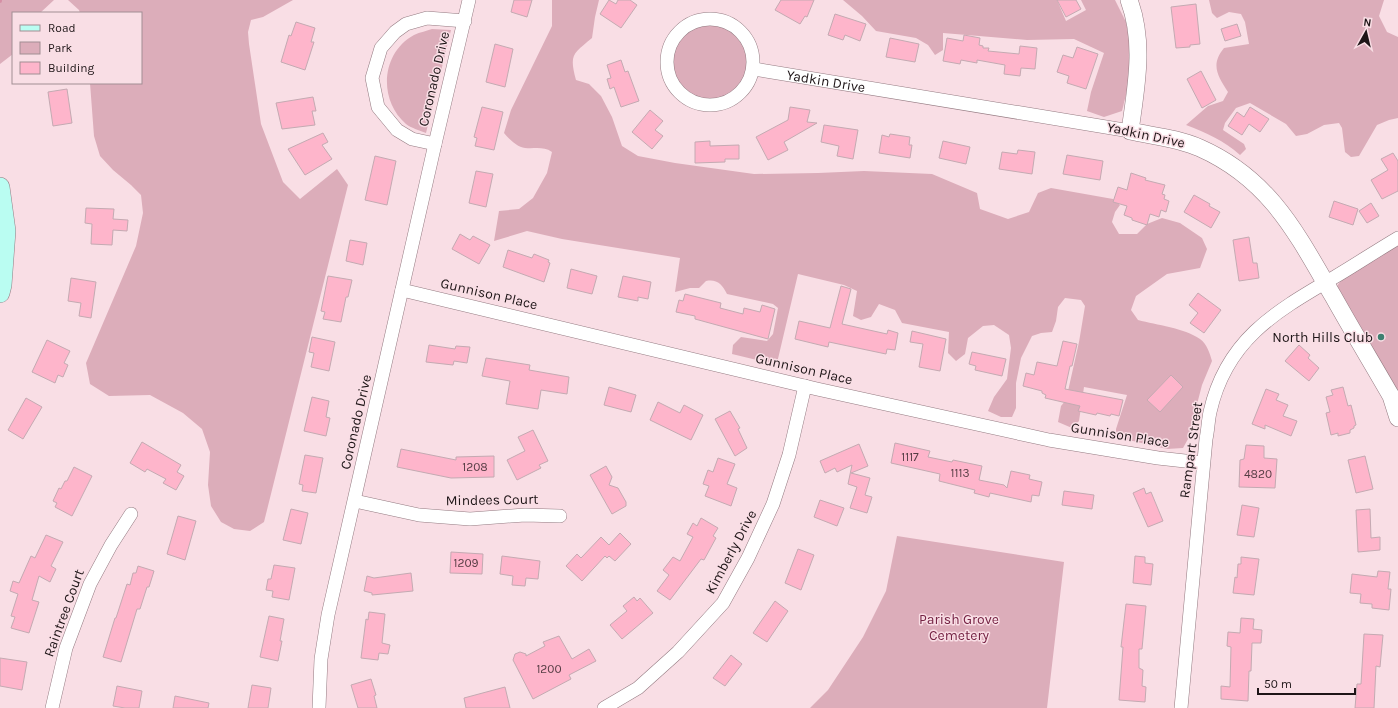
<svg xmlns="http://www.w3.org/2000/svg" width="1398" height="708" viewBox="0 0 1398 708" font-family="Karla,sans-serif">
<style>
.green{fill:#dcadba}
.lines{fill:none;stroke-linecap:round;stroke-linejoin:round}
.stream{stroke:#d58fa5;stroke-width:4}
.building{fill:#feb5cb;stroke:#c4aab2}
.minor-casing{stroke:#947b82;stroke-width:14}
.tertiary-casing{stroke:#947b82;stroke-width:18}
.secondary-casing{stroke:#947b82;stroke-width:20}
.minor{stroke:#fff;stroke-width:13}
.tertiary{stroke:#fff;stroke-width:17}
.secondary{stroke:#bafdf2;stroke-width:19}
.poi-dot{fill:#3f8071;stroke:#f9dee5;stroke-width:1.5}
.labels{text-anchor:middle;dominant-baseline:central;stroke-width:3;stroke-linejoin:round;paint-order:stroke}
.number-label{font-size:12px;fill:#563d44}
.street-label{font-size:14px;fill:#1e1517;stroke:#f9dee5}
.poi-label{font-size:14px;fill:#1e1517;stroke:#f9dee5;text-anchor:end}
.park-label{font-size:14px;fill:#752344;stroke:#f9dee5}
</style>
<rect width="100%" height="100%" fill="#f9dee5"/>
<path class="green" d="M0 0H54L40 13H13V54L0 64Z
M68 0H293L263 17 251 20 248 32 249 44 261 124 283 182 300 199 337 169 348 185 264 522 250 531 234 529 221 522 211 506 208 485 210 452 202 429 183 413 150 395 109 396 90 384 86 363 136 246 143 213 141 195 131 185 113 170 100 156 94 136 90 83H141V13H80L79 10Z
M552 0H599L595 17 592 38C573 54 569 54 576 80L589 84 601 96 612 117 622 146 638 156 675 163 754 174 818 173 864 171 932 174 977 193 980 209 1008 219 1029 212 1038 193 1051 188 1113 199 1120 205 1115 212 1112 222 1119 234H1137L1147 224 1162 218 1180 223 1202 238 1207 249 1200 268 1167 274 1136 296 1131 310 1138 320C1157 325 1184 328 1200 339 1207 344 1210 354 1212 361L1202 385 1188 439 1183 448 1167 449 1116 437V429L1127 395 1084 387 1079 421 1072 428 1058 422 1061 406 1066 400 1079 342 1085 306 1081 300 1065 298 1058 307 1056 321 1052 332 1041 333 1032 336 1021 358 1016 383V408L1012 417H1001L988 411 994 397 1007 379 1011 348 1009 335 994 325 983 326 968 338 965 354 956 361 948 353 949 332 902 323 895 310 879 304 871 317 861 320 853 316 857 291 844 285 798 274 777 363 761 361 732 354 733 345 741 337 767 341 773 334 778 308 773 304 727 294C722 284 717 279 706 281L699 288H690L675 292 680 258 562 239 527 231 494 241 499 211 519 209 533 198 547 173 552 152C543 146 535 149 525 148 517 147 509 139 504 133L511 110 552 26Z
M843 0H1057L1066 21 1086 10 1081 0H1115L1126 22 1130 44 1131 74 1122 111 1104 117 1087 111 1091 92 1104 53 1074 39 1027 40 943 33V50L935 55 928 45 916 38 876 31 862 16Z
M1209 0H1384L1379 16 1387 32 1398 37V118L1389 120 1377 125 1359 156 1351 157 1345 152 1342 128 1339 123 1324 125 1307 134 1296 136 1286 124 1250 103 1236 108 1225 123 1223 130 1244 144 1246 149 1240 155C1225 141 1205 132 1186 125L1208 106 1223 101 1228 92C1218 76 1210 65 1224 48L1249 44 1245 22 1241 14 1229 12 1217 18 1212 13Z
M673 62a37 37 0 1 1 74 0a37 37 0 1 1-74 0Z
M432 29 451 30 426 133C419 130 411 128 406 124 378 100 381 53 414 35 420 32 427 31 432 29Z
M1398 245V395L1391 379 1338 294 1337 286 1342 279Z
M897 536 1064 562 1047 708H810L828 690 863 637 886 591Z"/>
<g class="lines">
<path class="stream" d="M0 1V0"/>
</g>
<path class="building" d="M514 0H532L527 17 511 12Z
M609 0 616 4 618 0H630L637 5 621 28 600 14Z
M781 0H814L807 17 805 16 800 24 775 10Z
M1057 0H1076L1081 9 1066 17Z
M1196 4 1200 44 1190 45V47L1176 48 1171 7Z
M835 14 866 24 860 41 845 35 843 40 828 35Z
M296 22 315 28 311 42H314L305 70 281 62 289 35 291 36Z
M1237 24 1241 36 1225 41 1221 29Z
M964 35 980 38 979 45 983 46V48H989L988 51 1019 54 1020 46 1037 48 1035 69 1021 68 1020 76 1004 74 1005 65 977 60V63L961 60 960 64 943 61 947 38 963 41Z
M890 38 919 44 915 62 886 57Z
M495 44 513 49 505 87 486 82Z
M1077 47 1098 54 1086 89 1067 83 1069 76 1057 72 1063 55 1073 58Z
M621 60 625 72 628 71 639 101 621 107 614 87 610 89 607 79 611 78 607 65Z
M1201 71 1216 100 1202 108 1187 79Z
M67 89 72 123 53 126 48 92Z
M313 97 316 111H312L315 125 282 129 276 103Z
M482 107 503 112 494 150 475 146 477 138 474 137Z
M790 107 810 110 807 122 817 123 784 142 788 150 768 160 756 137 788 120Z
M1250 107 1269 119 1260 132 1249 124 1242 135 1228 126 1237 112 1244 117Z
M650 110 663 121 655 130 663 136 652 149 632 132Z
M824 125 858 130 853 159 837 156 839 146 821 142Z
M323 133 328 142 322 145 332 159 305 175 288 149Z
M890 134 910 137 909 145H912L910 158 879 153 882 135 889 137Z
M710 141V146L739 145V159H725V162L695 163V142Z
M943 141 970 147 966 164 939 158Z
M1018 150 1035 152 1032 174 999 169 1002 152 1017 154Z
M1393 153 1398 161V191L1382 199 1371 180 1388 170 1381 159Z
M1067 155 1103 161 1100 180 1063 174Z
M375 156 396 161 387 205 365 200Z
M476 171 493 174 486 207 469 203Z
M1131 173 1146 178 1145 180 1165 185 1162 194 1165 195 1164 199 1169 201 1166 212 1161 210 1159 217 1150 214 1147 225 1132 220V218L1124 215 1127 206 1113 202 1118 187 1127 190Z
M1194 195 1210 204 1209 206 1220 212 1211 228 1184 212Z
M1334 201 1358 209 1353 225 1329 217Z
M1371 203 1379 216 1367 223 1359 211Z
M86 208 114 209 113 219 128 220 127 231 113 230 112 245 91 244 92 224 85 223Z
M460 234 470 240 473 236 490 245 479 264 452 249Z
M1249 237 1253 263H1257L1259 278 1239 281 1233 240Z
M350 240 367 243 363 265 346 261Z
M508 250 532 258 534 254 549 260 548 262 550 263 544 282 503 267Z
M571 269 597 276 592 294 567 288Z
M328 276 352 280 348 297H346L341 322 323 319 325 312 321 311Z
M623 276 651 282 648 299 638 297V301L618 297Z
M71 278 96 282 91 318 79 316 81 303 68 301Z
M841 286 851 289 842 324 887 334 888 330 898 333 895 350 887 349 886 354 829 342 828 347 795 339 799 321 830 328Z
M1198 293 1221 310 1204 333 1190 323 1198 313 1189 305Z
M685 294 721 303 720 308 743 314 744 308 760 312 762 305 775 309 768 339 695 319V316L676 312 679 300 683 301Z
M912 331 946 339 940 371 919 367 923 344 910 342Z
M312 337 335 342 329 371 311 367 314 353 309 352Z
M47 340 70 351 64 363 68 365 63 377 58 375 55 383 32 372Z
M1063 341 1077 344 1072 366H1070L1065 389 1123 400 1119 416 1111 414 1110 416 1097 413 1096 415 1078 411 1080 406 1045 398 1046 395 1042 393V391L1023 386 1026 373 1034 375 1037 362 1057 366Z
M429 345 455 349 456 346 470 347 467 363 454 361 453 365 426 362Z
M1299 345 1310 355 1308 358 1319 368 1309 381 1285 361Z
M972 352 1006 359 1002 376 975 370 976 366 969 364Z
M486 358 530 365 529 370 569 377 567 394 541 390 538 409 506 404 510 381 482 376Z
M1171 375 1183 387 1160 412 1147 400Z
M609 387 636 395 631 412 604 405Z
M1343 387 1348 406 1351 405 1356 425 1354 426V428L1350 430V433L1338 436V433L1331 435 1326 413 1330 412 1326 397 1333 395 1331 390Z
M1266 389 1279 394 1276 400 1288 405 1283 416 1297 421 1291 436 1265 425V429L1252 424Z
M312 397 329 401 326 417 330 418 326 436 304 431Z
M26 398 42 407 23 439 8 430Z
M658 402 680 413 684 405 703 415 691 440 650 420Z
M730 411 740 428 738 429 747 448 735 456 715 419Z
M533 430 548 461 539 465 541 468 517 480 507 460 525 451 518 437Z
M142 442 181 465 177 472 184 476 176 490 163 483 166 479 147 469 145 472 130 463Z
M895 443 930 451 928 457 952 462 953 460 982 466 979 480 1004 485 1007 488 1011 471 1030 475 1029 479 1042 482 1039 496 1032 495 1031 502 990 493 989 497 974 493 975 490 939 481 940 474 891 463Z
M859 444 868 466 851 473 870 478 865 495 872 497 867 513 850 508 857 487 848 484 852 465 837 472 835 468 825 473 820 461Z
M1246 445 1264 446V458L1277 459 1275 488 1239 487 1240 460 1244 459Z
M401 449 456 460V457L494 456V477L451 478 397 467Z
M305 455 323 458 316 493 302 491 303 485 299 484Z
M1365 456 1373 489 1356 493 1348 460Z
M718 458 735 464 727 484 737 488 731 506 705 496 709 486 703 484 708 470 713 472Z
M606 466 612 477 609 485 618 488 626 502V506L612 514 590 475Z
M74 467 92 476 72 516 55 507 57 503 53 501 59 488 61 489 65 481H67Z
M1144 488 1146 494 1151 492 1163 521 1148 527 1133 493Z
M1064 491 1094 495 1092 509 1062 505Z
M820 500 844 508 837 526 814 517Z
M1242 505 1259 508 1254 537 1237 535Z
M291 509 308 513 301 544 283 540Z
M1370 509 1371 538 1380 537V550L1358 552 1356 510Z
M178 516 196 521 185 560 167 554Z
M701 518 718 528 713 536 716 538 704 560 701 559 670 600 657 591 669 575 663 570 673 557 680 561 693 537 687 534 693 523 697 526Z
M620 533 631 544 615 561 609 556 607 558 605 556 582 581 566 566 577 554 581 558 601 537 609 545Z
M46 535 63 542 51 566 56 569 50 582 39 576 32 600 39 602 29 633 11 628 15 617 11 616 18 594 10 591 13 581 19 583 31 556 35 558Z
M798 549 814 555 801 590 785 583Z
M451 552 483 554 482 574 450 573Z
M502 556 540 561 538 579 526 578 525 586 512 585 513 576 500 574Z
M1135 556 1145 557V563L1153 564 1151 585 1133 583Z
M1241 557 1259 559 1254 595 1233 593 1235 577 1237 578 1238 564H1241Z
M274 565 295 568 289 600 272 597 273 591 266 590 268 579H271Z
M138 566 154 571 149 587H147L140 609H137L121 662 103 657 115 618H116L127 584 130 585 133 573H136Z
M1378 571 1390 572 1388 589H1391L1389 610 1372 608V604L1360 603 1361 594 1350 593 1352 574 1377 577Z
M411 573 413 591 372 595V593L364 591 367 576 374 578Z
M634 597 637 601 640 598 653 613 622 639 610 625 627 611 623 606Z
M775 601 788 611 767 642 753 633Z
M1126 604 1146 606 1142 649H1139V668L1143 670 1142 686 1146 687 1145 702 1119 700 1123 647H1121Z
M369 612 385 614 382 643 390 645 388 654 379 653 378 660 361 658 366 619 368 620Z
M269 616 284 619 280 641H282L278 661 260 657Z
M1241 618 1254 619 1253 629 1262 630 1261 643H1252L1251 671H1249L1248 701 1221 699V686L1230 687 1231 647 1227 646 1228 632 1240 633Z
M1364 634 1383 635 1380 667 1376 666 1374 708H1355L1357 684H1361Z
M559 636 572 659 589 649 596 661 569 675 571 679 533 699 513 660 515 654 520 652 526 654V656L545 646 543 642Z
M731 655 742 664 725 686 713 678Z
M0 658 27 662 22 690 0 686Z
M371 679 376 695 374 696 377 708H358L351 685Z
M252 685 271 688 268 708H248Z
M117 686 142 691 139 708H125L113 706Z
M505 687 510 708H466L464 698Z
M175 696 209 703 208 708H173Z"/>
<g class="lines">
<defs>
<g id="minor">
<circle cx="710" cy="62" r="43"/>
<path id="s1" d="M754 69 1130 131"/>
<path d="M435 144 412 139 397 130 378 107 372 78 381 48 395 32 406 24 427 18 465 21"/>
<path d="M402 290 817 389 1049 440 1158 458 1203 463"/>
<path d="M355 501 419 515 470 519 525 515 560 516"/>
<path d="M52 708 66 648 90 584 111 545 131 514"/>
<path d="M319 708 321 659 328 615 435 144 469 0"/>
<path d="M604 708 638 688 678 652 723 603 748 558 773 504 789 455 805 386"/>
<path d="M1181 708 1206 439C1208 430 1208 421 1210 412 1226 340 1275 312 1333 278 1355 265 1376 251 1398 238"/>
</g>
<path id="tertiary" d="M1129 0C1145 43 1136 87 1130 131 1153 136 1178 138 1200 148 1270 179 1297 234 1333 296 1352 330 1372 363 1391 396L1398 418"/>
<path id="secondary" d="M0 187 6 231 2 285 0 293"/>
</defs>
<use href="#minor" class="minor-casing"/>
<use href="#tertiary" class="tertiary-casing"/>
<use href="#secondary" class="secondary-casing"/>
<use href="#minor" class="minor"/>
<use href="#tertiary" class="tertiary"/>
<use href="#secondary" class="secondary"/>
</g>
<circle class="poi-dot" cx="1381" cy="337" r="4"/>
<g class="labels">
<g class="number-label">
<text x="910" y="457">1117</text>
<text x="475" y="467">1208</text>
<text x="960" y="473">1113</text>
<text x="1258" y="474">4820</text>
<text x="466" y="563">1209</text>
<text x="549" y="669">1200</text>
</g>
<g class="street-label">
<text transform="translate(434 79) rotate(-77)">Coronado Drive</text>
<text stroke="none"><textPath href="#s1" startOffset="73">Yadkin Drive</textPath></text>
<text transform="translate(1146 135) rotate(12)">Yadkin Drive</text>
<text transform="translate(489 294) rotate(13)">Gunnison Place</text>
<text transform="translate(804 369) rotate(13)">Gunnison Place</text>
<text transform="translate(356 422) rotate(-77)">Coronado Drive</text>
<text transform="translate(1120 435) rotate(9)">Gunnison Place</text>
<text transform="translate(1191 450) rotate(-82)">Rampart Street</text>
<text transform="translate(492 500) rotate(-1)">Mindees Court</text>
<text transform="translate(731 552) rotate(-62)">Kimberly Drive</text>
<text transform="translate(64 613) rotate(-70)">Raintree Court</text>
</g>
<g class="poi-label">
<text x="1373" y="337">North Hills Club</text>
</g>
<g class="park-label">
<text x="959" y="619">Parish Grove<tspan x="959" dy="16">Cemetery</tspan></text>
</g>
</g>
<rect x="12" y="12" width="130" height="72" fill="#f9dee5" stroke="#a18e93"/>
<rect x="20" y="25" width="20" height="6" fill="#bafdf2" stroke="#a18e93"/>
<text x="48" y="32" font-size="12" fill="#1e1517">Road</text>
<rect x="20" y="42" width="20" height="12" fill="#dcadba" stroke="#a18e93"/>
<text x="48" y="52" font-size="12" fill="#1e1517">Park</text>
<rect x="20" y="62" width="20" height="12" fill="#feb5cb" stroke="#a18e93"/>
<text x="48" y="72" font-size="12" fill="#1e1517">Building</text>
<g transform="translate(1366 32) rotate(8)" stroke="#f9dee5" stroke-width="3" paint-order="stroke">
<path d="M0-3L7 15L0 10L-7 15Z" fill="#1e1517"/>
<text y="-6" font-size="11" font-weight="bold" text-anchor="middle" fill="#1e1517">N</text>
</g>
<path d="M1258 688v6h97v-6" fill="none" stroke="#1e1517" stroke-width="2"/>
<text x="1264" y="688" font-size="12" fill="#1e1517" stroke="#f9dee5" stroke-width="3" paint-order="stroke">50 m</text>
</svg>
